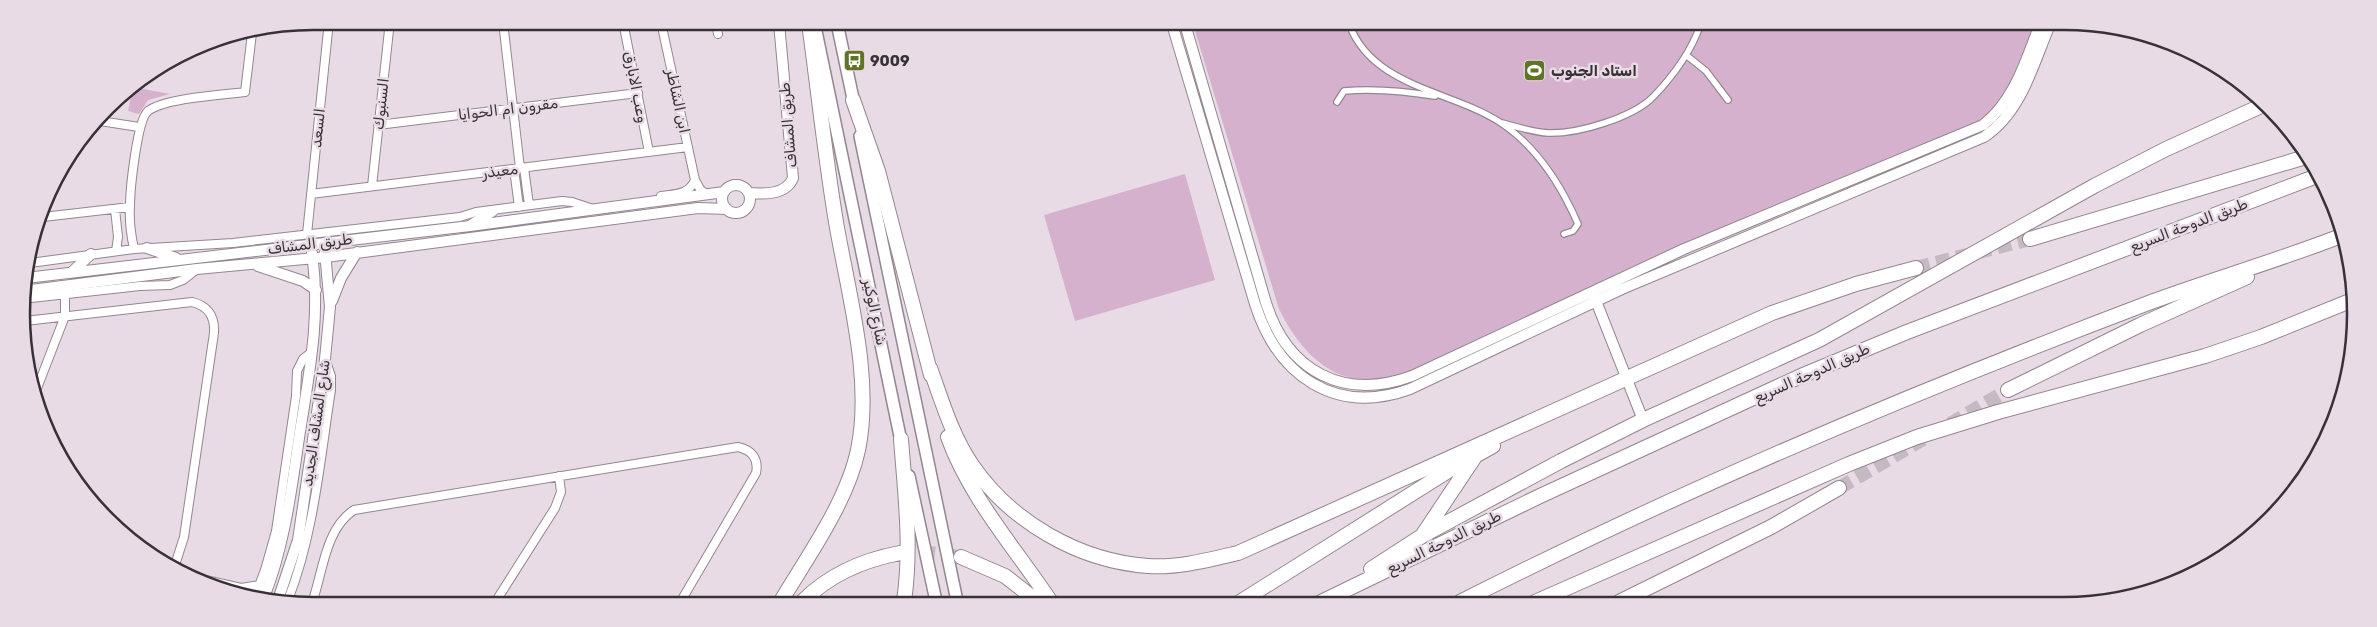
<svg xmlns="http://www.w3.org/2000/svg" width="2377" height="627" viewBox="0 0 2377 627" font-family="Rubik,Vazirmatn,sans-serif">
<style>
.green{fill:#d5b1cd}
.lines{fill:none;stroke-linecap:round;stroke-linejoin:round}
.motorway-tunnel{stroke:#c5b9c2;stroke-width:14;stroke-dasharray:14 7;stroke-linecap:butt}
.pedestrian-casing{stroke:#938790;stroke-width:8}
.minor-casing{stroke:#938790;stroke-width:10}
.tertiary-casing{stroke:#938790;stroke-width:12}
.secondary-casing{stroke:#938790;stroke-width:14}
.motorway-casing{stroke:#938790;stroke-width:16}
.pedestrian{stroke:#fff;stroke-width:5.5}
.minor{stroke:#fff;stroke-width:8}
.tertiary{stroke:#fff;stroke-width:10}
.secondary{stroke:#fff;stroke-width:11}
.motorway{stroke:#fff;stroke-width:14}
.labels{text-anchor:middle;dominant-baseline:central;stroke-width:5;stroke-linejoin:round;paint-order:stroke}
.poi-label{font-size:15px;font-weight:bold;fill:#383236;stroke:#e8dbe5;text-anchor:start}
.street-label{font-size:15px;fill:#383236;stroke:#e8dbe5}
.rim{fill:none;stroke:#383236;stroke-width:2.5}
</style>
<rect width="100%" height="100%" fill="#e8dbe5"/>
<path class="green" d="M1193 24 2034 27 2004 96 1998 105 1980 122 1776 205 1645 262 1621 277 1402 375C1389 378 1377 381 1364 380 1322 377 1296 343 1279 309Z
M133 87 170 94 148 100 139 114 128 111Z
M1185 174 1215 280 1075 321 1044 215Z"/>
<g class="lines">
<path class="motorway-tunnel" d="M1916 268 2030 239
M1950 424 2008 390
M1839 488 1923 439
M900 553 922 552 961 557"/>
<defs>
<path id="pedestrian" d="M1349 24C1373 88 1451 90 1501 123 1537 147 1561 185 1578 224L1573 231 1564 234
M1686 55 1706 71 1728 100
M1337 102 1344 91C1375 88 1404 91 1435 96
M1502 123C1517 127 1533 132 1548 133 1577 134 1633 118 1654 96 1673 76 1691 51 1700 26"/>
<path id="minor" d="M503 22 520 168
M623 22 649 152
M661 22 695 180 700 189 707 195
M716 22 718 34
M100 121 139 127
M378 125 638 93
M524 168 529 205
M514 169 519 207
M372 186 390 21
M311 194 688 147
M661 196C674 194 689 195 695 180
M115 209 118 237 116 251
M43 217 130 207
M307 234 329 21
M134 249C131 235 129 221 130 207 130 190 137 120 148 111 166 98 221 95 245 92L252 33
M30 263 134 249 233 243 460 217 476 212 562 201 572 202 593 209
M22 299 140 286 170 285 183 280 197 269
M25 321 192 302C208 306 215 316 214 333L184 537 175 565
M34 396 65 316V294
M164 564 175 565 180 571
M197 578 241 588 260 585
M254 599 265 570 276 531 296 396 297 371 303 359 312 352
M288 600C314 534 320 460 331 390V376L325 359
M313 600C323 570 326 528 354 510L738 447C752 450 759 459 756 473L681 601
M496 601 555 508 561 492 559 476"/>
<path id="tertiary" d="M1172 24 1255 304C1278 376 1335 416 1410 389L1622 289 1984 137C2021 113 2033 65 2049 27
M1185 24 1266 303C1288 372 1344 401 1412 376L1684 249 1983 125C2014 101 2025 62 2039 27
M722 199a14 14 0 1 1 28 0a14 14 0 1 1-28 0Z
M749 193C765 194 786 195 793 178L779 23
M471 225 493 211
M147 248 176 258
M258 266 303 281 316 290
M72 272 91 254
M26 278 470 226 724 192
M23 291 197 269 326 257 698 208 727 209
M1594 296 1643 420
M332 301 341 278 357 252
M263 600C284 548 291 493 299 438 309 373 321 319 312 253
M278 600 298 540 325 359 330 307 325 252"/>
<path id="secondary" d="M837 23 855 108
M816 31 902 446
M860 136 957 601
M909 476 936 601"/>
<path id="motorway" d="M853 100 878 171 931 375
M2030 239 2309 156
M930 368C942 401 952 436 972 465 1011 522 1079 561 1148 566 1178 568 1208 560 1238 553L1772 313 1856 284 1916 268
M2008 390 2140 325 2247 277
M948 437C970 498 1015 548 1051 602
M901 439C905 493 912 547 904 601
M1424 533 1474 458
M961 557 1005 576 1037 601
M1371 569 1422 536 1561 461 1643 420 1819 340 2094 186 2166 149 2261 106
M781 601C808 556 847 502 858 450 873 378 848 293 836 222 825 156 818 89 809 23
M803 601C830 574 863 560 900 553
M1240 602 1448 471 1493 446
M1321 602 1540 496 1801 376 1907 332 2317 176
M1460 602C1683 489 1916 391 2151 302 2214 279 2279 260 2341 236
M1535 602 1849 464 1917 437 1998 412 2205 356 2261 337 2350 301
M1619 602 1771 527 1839 488"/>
</defs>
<use href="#pedestrian" class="pedestrian-casing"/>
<use href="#minor" class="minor-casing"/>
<use href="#tertiary" class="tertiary-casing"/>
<use href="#secondary" class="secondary-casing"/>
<use href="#motorway" class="motorway-casing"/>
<use href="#pedestrian" class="pedestrian"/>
<use href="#minor" class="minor"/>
<use href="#tertiary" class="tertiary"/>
<use href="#secondary" class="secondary"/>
<use href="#motorway" class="motorway"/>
</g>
<defs>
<symbol id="bus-square" viewBox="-11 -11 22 22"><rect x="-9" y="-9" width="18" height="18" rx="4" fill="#5f7525" stroke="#e8dbe5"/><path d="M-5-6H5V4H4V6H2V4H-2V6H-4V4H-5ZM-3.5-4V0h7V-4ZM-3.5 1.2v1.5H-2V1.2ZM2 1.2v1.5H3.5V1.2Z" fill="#fff"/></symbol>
<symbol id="stadium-square" viewBox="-11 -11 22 22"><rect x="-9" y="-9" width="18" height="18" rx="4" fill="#5f7525" stroke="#e8dbe5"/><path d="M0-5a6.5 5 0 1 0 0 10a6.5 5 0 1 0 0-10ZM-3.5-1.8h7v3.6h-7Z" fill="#fff"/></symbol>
</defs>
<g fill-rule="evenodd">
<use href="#bus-square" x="842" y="48" width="25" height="25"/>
<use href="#stadium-square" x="1522" y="58" width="25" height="25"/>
</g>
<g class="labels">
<g class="poi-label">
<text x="870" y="61">9009</text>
<text x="1551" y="71">استاد الجنوب</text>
</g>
<g class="street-label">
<text transform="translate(636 87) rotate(79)">وعب الابارق</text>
<text transform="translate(678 101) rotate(78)">ابن الشاطر</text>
<text transform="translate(381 104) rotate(-84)">السنبوك</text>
<text transform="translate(508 109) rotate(-7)">مقرون ام الحوايا</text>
<text transform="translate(788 125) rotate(-95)">طريق المشاف</text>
<text transform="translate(318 128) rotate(-84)">السعد</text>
<text transform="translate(500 171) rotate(-7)">معيذر</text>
<text transform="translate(2189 225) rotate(-21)">طريق الدوحة السريع</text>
<text transform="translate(310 244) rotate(-7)">طريق المشاف</text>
<text transform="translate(875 312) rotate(78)">شارع الوكير</text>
<text transform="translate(1812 373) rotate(-24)">طريق الدوحة السريع</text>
<text transform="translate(316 423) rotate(-82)">شارع المشاف الجديد</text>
<text transform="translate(1444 542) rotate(-26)">طريق الدوحة السريع</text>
</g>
</g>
<path d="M0 0H2377V627H0ZM313 30H2064A283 283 0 0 1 2347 313V314A283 283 0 0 1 2064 597H313A283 283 0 0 1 30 314V313A283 283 0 0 1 313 30Z" fill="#e8dbe5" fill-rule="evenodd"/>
<path class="rim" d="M313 30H2064A283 283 0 0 1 2347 313V314A283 283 0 0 1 2064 597H313A283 283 0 0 1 30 314V313A283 283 0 0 1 313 30Z"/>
</svg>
